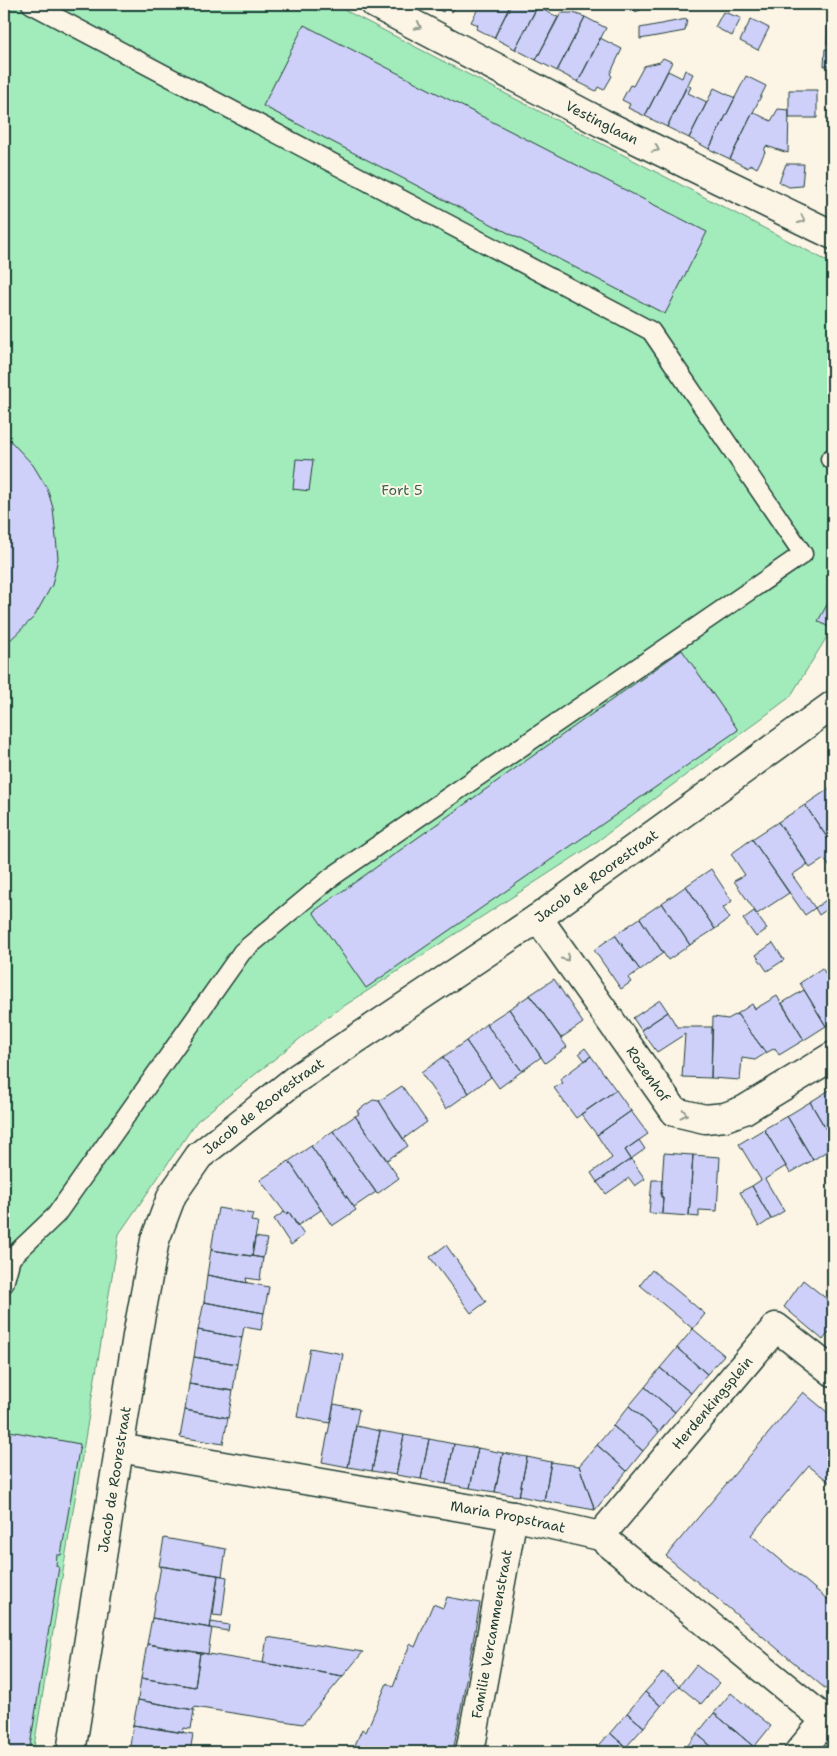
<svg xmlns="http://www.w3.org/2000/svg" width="837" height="1756" viewBox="0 0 837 1756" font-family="'Shantell Sans',sans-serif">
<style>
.green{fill:#a2ecbb;stroke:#609478}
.building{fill:#ced0f9;stroke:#1f3d34}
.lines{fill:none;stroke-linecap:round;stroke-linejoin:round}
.service-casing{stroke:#1f3d34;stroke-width:21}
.minor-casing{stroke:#1f3d34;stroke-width:31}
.service{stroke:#fcf5e5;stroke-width:18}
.minor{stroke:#fcf5e5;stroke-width:28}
.oneway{stroke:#8e998c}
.labels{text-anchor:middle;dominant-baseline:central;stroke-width:4;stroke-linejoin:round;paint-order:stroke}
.street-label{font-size:14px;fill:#1f3d34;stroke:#fcf5e5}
.park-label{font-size:14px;fill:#39604f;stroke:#fcf5e5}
</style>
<rect width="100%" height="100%" fill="#fcf5e5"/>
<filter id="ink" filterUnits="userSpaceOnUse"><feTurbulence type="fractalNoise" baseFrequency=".02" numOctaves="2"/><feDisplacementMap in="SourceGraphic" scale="10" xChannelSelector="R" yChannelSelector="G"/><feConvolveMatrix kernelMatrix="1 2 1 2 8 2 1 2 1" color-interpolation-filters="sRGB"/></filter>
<g filter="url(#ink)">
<path class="green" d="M4 4H333L833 264V627L790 697 591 846 327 1017 197 1121 119 1234 33 1752H4Z"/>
<path class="building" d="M427 4H457L452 12 445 8 443 12Z
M473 4H511L494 38 476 29 478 25 471 22 479 7Z
M511 4H539L515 49 494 38Z
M632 4H655L635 12Z
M537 7 558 17 536 60 515 49Z
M723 12 741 18 732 36 715 27Z
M561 13H573L585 17 557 71 536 60Z
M585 17 606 28 578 82 557 71Z
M687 19 685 31 640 39V28Z
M751 19 769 28 758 50 740 41Z
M828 21H833V44H827Z
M304 25 707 232 665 314 263 106Z
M600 38 622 49 610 74 612 76 604 90 598 87 596 91 578 82Z
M825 49 833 50V66H824Z
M663 58 672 62 645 116 628 108 630 104 622 100 630 85 633 86 644 66 660 62Z
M830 66H833V95L829 94Z
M685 70 693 74 667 127 645 116 668 71 682 78Z
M746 76 766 86 730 159 709 149Z
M687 85 691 87 688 93 707 102 689 138 667 127Z
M714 88 735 98 709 149 689 138Z
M789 90H817V118H789Z
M778 109 789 110 788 153 766 146 764 151 765 152 757 168 750 164 748 168 730 159 753 112 771 121Z
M786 164H804L802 186 789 187 779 182Z
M831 165 833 166V188H827L828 166Z
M4 434 33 465 47 488 53 508 58 558 52 585 34 617 4 646Z
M296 459 313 460 309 491 293 489Z
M833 594V627L832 629 818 621Z
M682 650 738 730 366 988 313 912Z
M830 788 833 792V846L805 805Z
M805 805 833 846V871L824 859 810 868 778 822Z
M778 822 808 864 792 875 815 908 805 915 752 839Z
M752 839 789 893 757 914 734 881 745 875 731 854Z
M711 869 732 901 723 908 730 918 715 929 686 886Z
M686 886 715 929 690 945 662 903Z
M833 895V905L819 915 815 908Z
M662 903 690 945 668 960 640 918Z
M754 911 767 929 756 937 743 919Z
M640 918 663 953 640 970 615 935Z
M615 935 640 970 628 978 631 982 621 989 594 950Z
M773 943 784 960 767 971 756 955Z
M822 968 833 985V1022L826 1026 800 983Z
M554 979 583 1023 561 1038 530 995Z
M804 990 826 1026 804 1040 782 1003Z
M530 995 567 1047 545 1063 509 1009Z
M777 996 804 1040 779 1055 775 1048 766 1053 737 1014 752 1004 755 1009Z
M660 1000 668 1012 641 1030 633 1018Z
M509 1009 541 1057 522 1071 486 1024Z
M668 1012 677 1027H712L711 1078 682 1077 685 1034 657 1052 641 1030Z
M737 1014 766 1053 755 1060 742 1058 740 1080 711 1078 713 1017 728 1019Z
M486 1024 522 1071 499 1088 466 1041Z
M466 1041 491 1077 469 1093 443 1057Z
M585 1048 591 1056 585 1061 579 1053Z
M591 1056 616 1090 576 1118 554 1088 563 1083 560 1079Z
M443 1057 469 1093 446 1109 421 1073Z
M402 1086 427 1122 403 1139 379 1101Z
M833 1088V1141L810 1102Z
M616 1090 631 1111 597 1135 581 1114Z
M373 1100 379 1101 408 1146 387 1160 355 1116 359 1114 357 1111Z
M810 1102 833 1141V1147L813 1160 787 1116Z
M631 1111 648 1134 625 1150 631 1159 597 1182 591 1173 612 1158 597 1135Z
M355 1116 399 1178 377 1194 333 1131Z
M787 1116 813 1160 790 1173 764 1129Z
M764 1129 786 1166 765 1179 784 1211 771 1219 752 1186 761 1180 739 1144Z
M333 1131 376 1192 354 1207 311 1146Z
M639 1140 645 1149 631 1159 625 1150Z
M311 1146 356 1210 332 1226 289 1161Z
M664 1153 693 1155 689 1216 662 1214 663 1197H661Z
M693 1155 720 1157 717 1211 699 1210V1217L689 1216Z
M631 1159 645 1179 635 1186 629 1178 606 1194 597 1182Z
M289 1161 321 1210 297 1226 289 1212 286 1214 260 1180Z
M652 1180H662L661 1197H663L662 1214 649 1213Z
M752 1186 771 1219 759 1227 740 1192Z
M218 1208 253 1214 251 1221 258 1222 252 1256 211 1250Z
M284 1212 286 1214 289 1212 304 1235 291 1245 274 1219Z
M255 1237 267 1239 263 1258 252 1256Z
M446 1245 486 1302 471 1313 430 1257Z
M211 1250 263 1258 260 1280 246 1278 247 1283 207 1275Z
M652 1270 705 1314 693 1329 640 1285Z
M207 1275 269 1287 264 1313 204 1302Z
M803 1280 833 1304V1336L829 1332 823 1340 784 1307Z
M204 1302 264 1313 261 1330 244 1327 242 1338 198 1330Z
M693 1329 724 1355 707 1374 677 1348Z
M198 1330 242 1338 237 1364 194 1357Z
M310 1348 343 1354 330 1423 297 1417Z
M677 1348 707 1374 691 1393 660 1368Z
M194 1357 237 1364 233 1391 189 1384Z
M660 1368 691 1393 675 1412 645 1387Z
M189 1384 233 1391 228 1418 185 1410Z
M645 1387 675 1412 659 1432 629 1406Z
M803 1392 833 1417V1485L809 1466 751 1535 833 1604V1695L666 1556Z
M334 1404 359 1409 348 1467 322 1462Z
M629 1406 659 1432 643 1451 613 1426Z
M185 1410 228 1418 223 1444 180 1437Z
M356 1426 380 1431 372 1471 348 1467Z
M613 1426 643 1451 627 1471 597 1445Z
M4 1430 80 1444 61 1555H57L56 1566 59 1567 29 1752H4Z
M380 1431 404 1435 396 1475 372 1471Z
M404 1435 429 1439 421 1479 396 1475Z
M429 1439 454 1444 446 1484 421 1479Z
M454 1444 478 1448 470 1488 446 1484Z
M597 1445 627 1471 595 1510 579 1466Z
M478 1448 503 1453 495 1492 470 1488Z
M503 1453 527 1457 519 1496 495 1492Z
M527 1457 551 1462 544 1501 519 1496Z
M551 1462 579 1466 595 1510 544 1501Z
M164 1538 226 1549 222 1576 159 1566Z
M161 1566 218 1575 210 1628 152 1618Z
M218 1575 227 1577 222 1616 213 1615Z
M447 1597 480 1603 453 1752H352L362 1729 366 1732 387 1683 393 1687 410 1644 415 1647 433 1604 443 1608Z
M152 1618 212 1628 208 1654 147 1644Z
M211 1622 229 1625 228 1631 210 1628Z
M267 1637 363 1652 343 1676 263 1663Z
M147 1644 200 1653 195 1687 141 1678Z
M200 1653 208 1654 343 1676 303 1724 194 1707V1710L138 1700 141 1678 195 1687Z
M696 1665 719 1683 701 1704 679 1686Z
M663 1672 679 1686 661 1706 645 1692Z
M645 1692 661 1706 644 1727 627 1713Z
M731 1693 771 1726 754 1747 714 1713Z
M138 1700 194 1710 191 1729 184 1728 183 1733 133 1725Z
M627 1713 644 1727 626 1747 610 1733Z
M714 1713 754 1747 749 1752H718L697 1734Z
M133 1725 193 1734 190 1752H170L130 1746Z
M610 1733 626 1747 622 1752H593Z
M697 1734 718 1752H682Z"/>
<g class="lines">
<defs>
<path id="service" d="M830 459 833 457
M4 1284 11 1258 56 1215 242 952 333 876 803 554 651 331 31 4"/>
<g id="minor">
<path id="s1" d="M375 4 602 123 833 235"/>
<path id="s2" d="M538 918 675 1112 705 1119 725 1117 744 1110 833 1056"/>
<path id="s3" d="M119 1448 513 1516 600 1536 833 1726"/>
<path id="s4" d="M600 1536 776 1327 833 1372"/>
<path id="s5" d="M71 1752 137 1336 155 1240 172 1195 199 1156 296 1079 538 918 833 705"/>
<path id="s6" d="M470 1752 513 1516"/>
<path d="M799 1752 826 1720"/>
</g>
</defs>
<use href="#service" class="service-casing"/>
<use href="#minor" class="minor-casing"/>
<use href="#service" class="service"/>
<use href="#minor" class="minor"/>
</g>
<defs><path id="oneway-chevron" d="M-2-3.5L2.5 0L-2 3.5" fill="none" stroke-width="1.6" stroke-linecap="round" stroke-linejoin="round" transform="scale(1.25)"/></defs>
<g class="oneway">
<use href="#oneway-chevron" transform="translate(418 26) rotate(28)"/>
<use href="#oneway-chevron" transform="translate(656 149) rotate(26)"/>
<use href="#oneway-chevron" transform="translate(802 220) rotate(25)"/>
<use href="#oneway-chevron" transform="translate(566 958) rotate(55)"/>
<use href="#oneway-chevron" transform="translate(684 1114) rotate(13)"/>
</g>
</g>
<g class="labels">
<g class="street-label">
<text stroke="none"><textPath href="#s1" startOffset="256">Vestinglaan</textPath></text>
<text stroke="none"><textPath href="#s5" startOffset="1101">Jacob de Roorestraat</textPath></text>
<text stroke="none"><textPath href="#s2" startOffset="191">Rozenhof</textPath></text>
<text stroke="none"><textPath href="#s5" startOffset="696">Jacob de Roorestraat</textPath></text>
<text stroke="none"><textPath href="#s4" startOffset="174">Herdenkingsplein</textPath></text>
<text stroke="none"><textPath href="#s5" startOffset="276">Jacob de Roorestraat</textPath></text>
<text stroke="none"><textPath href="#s3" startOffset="395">Maria Propstraat</textPath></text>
<text stroke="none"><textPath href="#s6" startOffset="120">Familie Vercammenstraat</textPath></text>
</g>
<g class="park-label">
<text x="402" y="490">Fort 5</text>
</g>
</g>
<rect width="837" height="1756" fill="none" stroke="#fcf5e5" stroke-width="20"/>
<rect x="10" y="10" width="817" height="1736" fill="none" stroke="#1f3d34" stroke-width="2" filter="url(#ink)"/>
</svg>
